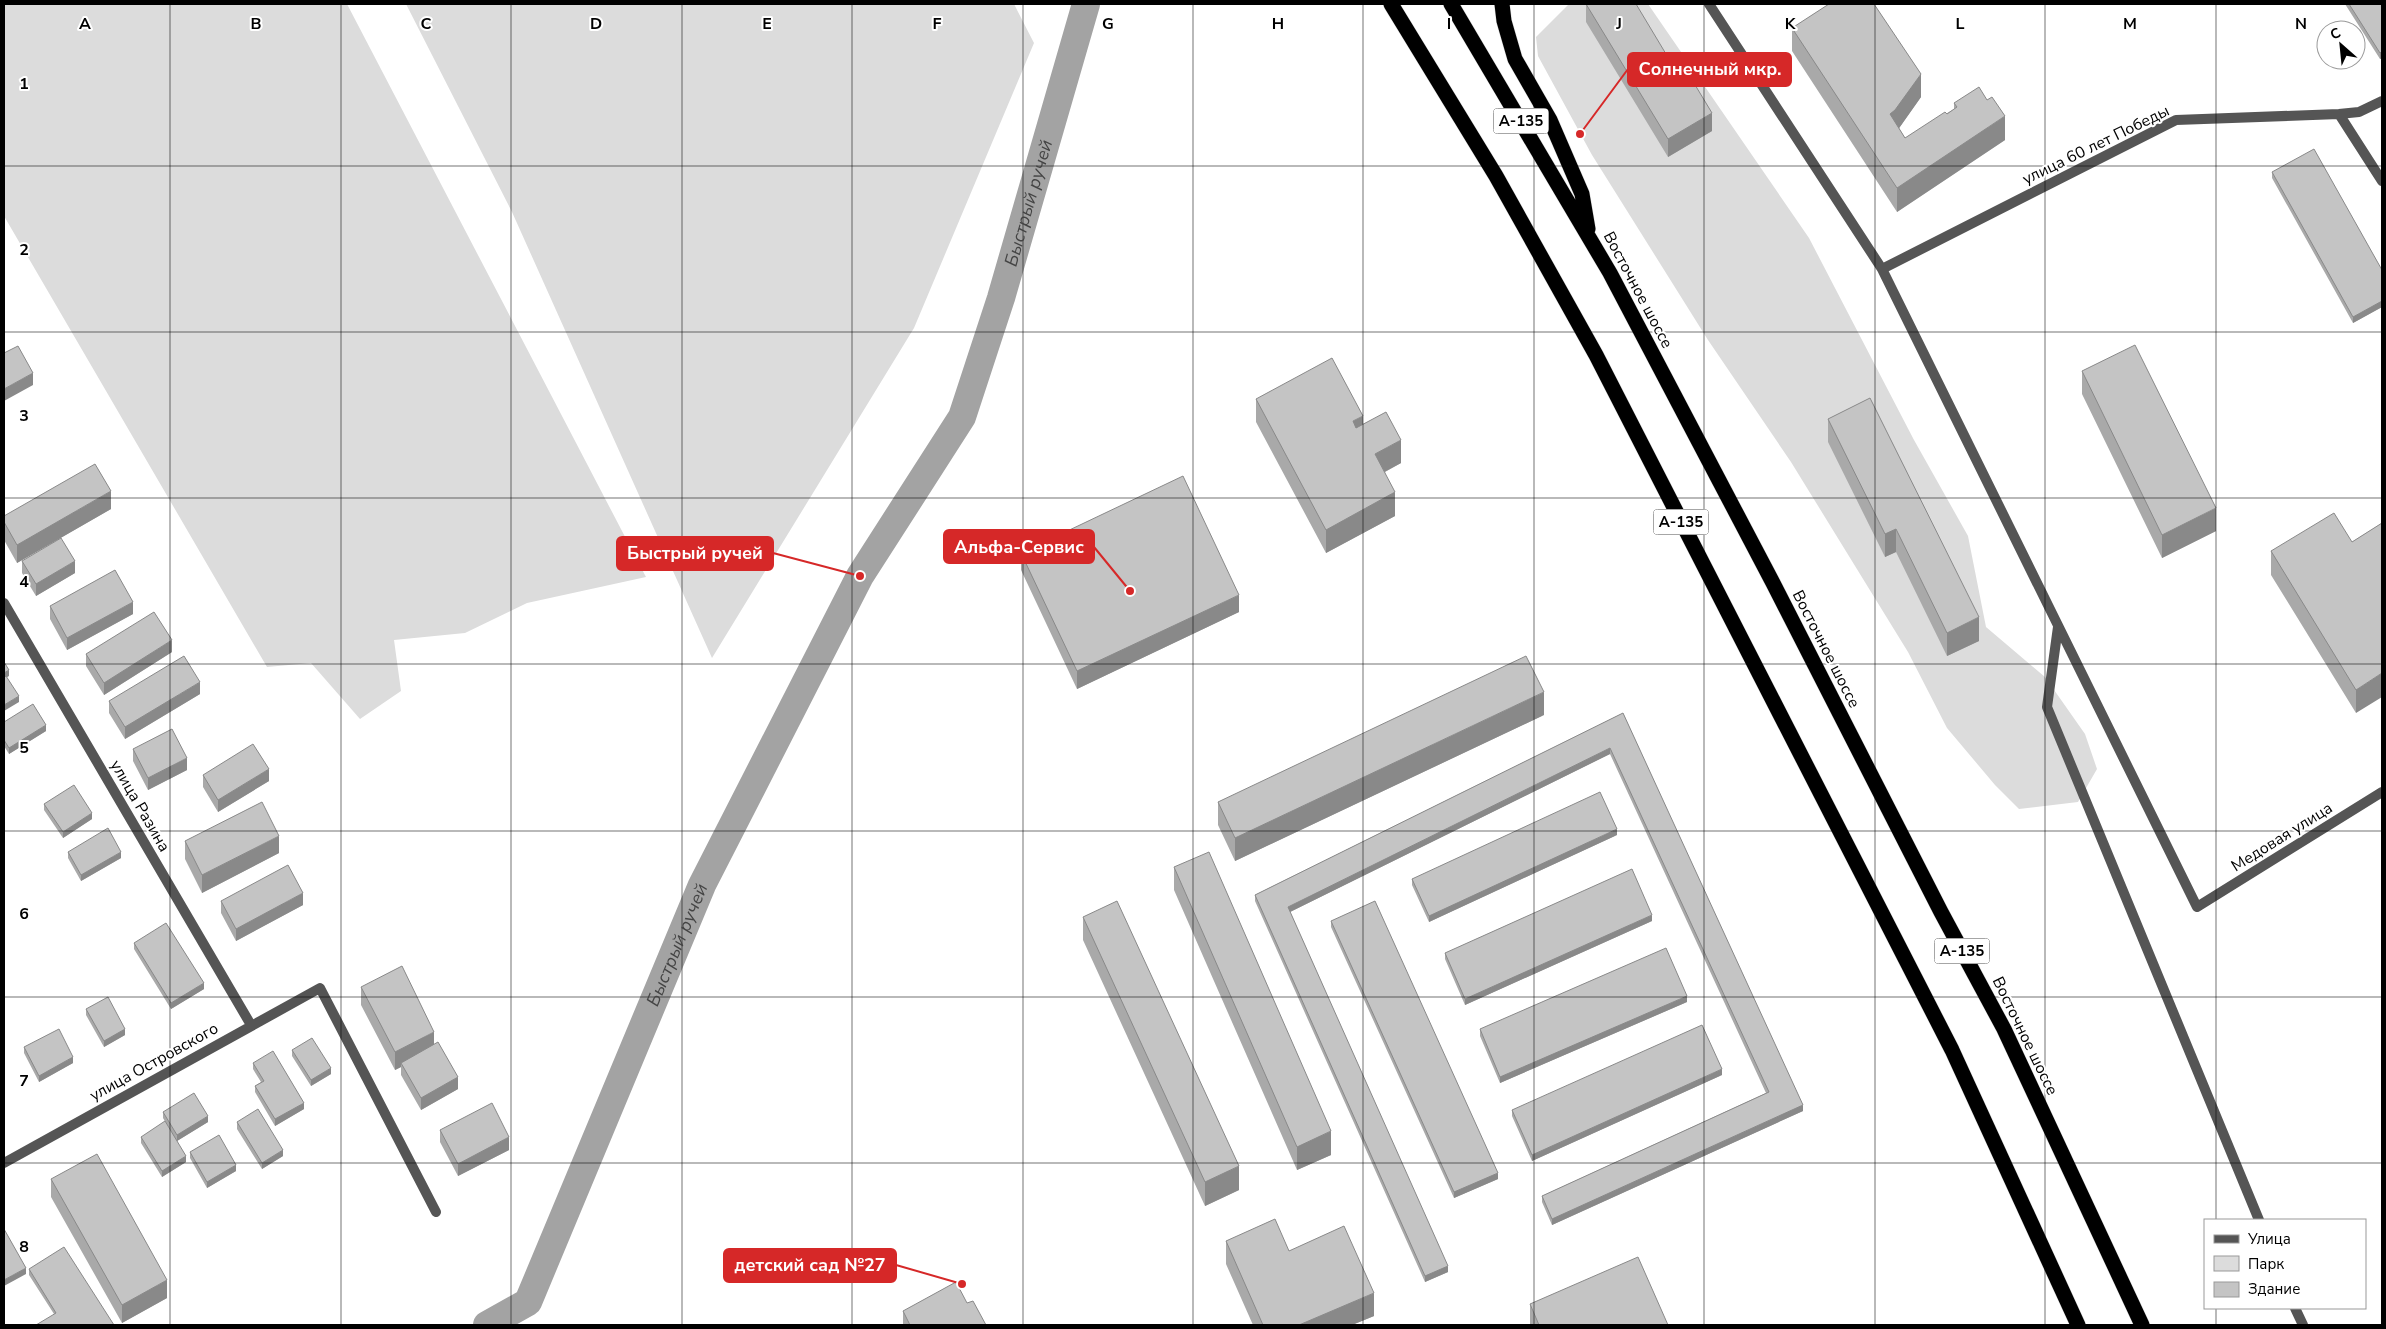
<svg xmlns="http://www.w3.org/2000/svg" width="2386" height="1329" viewBox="0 0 2386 1329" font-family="'Nunito Sans',sans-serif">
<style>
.green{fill:#dcdcdc}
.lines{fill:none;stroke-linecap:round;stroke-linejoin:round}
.canal{stroke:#a3a3a3;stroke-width:28}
.highway-casing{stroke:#dbdbdb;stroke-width:16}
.street{stroke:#555;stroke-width:10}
.highway{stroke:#000;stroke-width:15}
.wall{fill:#a9a9a9}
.shaded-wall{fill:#898989}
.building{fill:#c4c4c4;stroke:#898989}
.grid{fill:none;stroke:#000;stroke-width:1;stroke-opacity:0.55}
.labels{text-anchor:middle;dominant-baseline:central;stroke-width:4;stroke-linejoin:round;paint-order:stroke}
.shield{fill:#fff;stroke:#4c4c4c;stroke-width:1}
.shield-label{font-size:15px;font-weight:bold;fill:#000}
.street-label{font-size:16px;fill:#000;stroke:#fff}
.water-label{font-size:18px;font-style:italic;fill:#444;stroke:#fff}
.grid-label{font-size:16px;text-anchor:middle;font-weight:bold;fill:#000;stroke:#fff;stroke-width:4;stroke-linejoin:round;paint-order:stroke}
.leader{fill:none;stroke:#d62828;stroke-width:2}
.callout-dot{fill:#d62828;stroke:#fff;stroke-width:2}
.callout{fill:#d62828;stroke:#d62828;stroke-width:2}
.callout-label{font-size:18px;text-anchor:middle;font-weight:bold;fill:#fff}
</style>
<rect width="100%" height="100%" fill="#fff"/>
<path class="green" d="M4 4H347L646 577 527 603 465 633 394 640 401 691 360 719 311 663 267 667 4 216Z
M406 4H1014L1034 43 914 328 712 658 512 212Z
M1569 4H1648L1809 238 1914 440 1968 536 1986 627 2045 677 2085 734 2097 769 2078 802 2019 809 1995 785 1947 728 1908 652 1791 462 1708 340 1592 155 1538 56 1536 37Z"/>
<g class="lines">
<path class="canal" id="s1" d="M487 1325 528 1302 702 885 860 576 962 417 1001 298 1086 4"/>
<defs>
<path id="highway" d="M1391 4 1496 176 1596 355 1952 1050 2078 1325
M1451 4 1610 273 1773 583 1941 912 2004 1029 2142 1325
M1502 4 1504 21 1515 59 1550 120 1582 194 1588 229"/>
</defs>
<use href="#highway" class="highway-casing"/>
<path class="street" d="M1709 4 1882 269 2197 907 2382 792
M2339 114 2382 181
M1882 269 2176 120 2339 114 2359 112 2382 101
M4 603 251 1025
M2058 627 2047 707 2259 1220
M4 1163 320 988 436 1212
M2295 1308 2303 1325"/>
<use href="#highway" class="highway"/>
</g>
<path class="wall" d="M1586 4 1712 131 1668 157 1586 22Z
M2345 4H2382V58L2380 59Z
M1792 28 1921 97 1899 128 1905 138 1954 109V103L2005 140 1897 212 1792 51Z
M2272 172 2382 270V307L2353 323 2272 178Z
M2082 371 2216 531 2162 558 2082 394Z
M1256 399 1363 424 1401 463 1385 472 1395 516 1326 553 1256 422Z
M1828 419 1979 641 1947 656 1896 552 1885 557 1828 442Z
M111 509 17 563 4 540V516Z
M2382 523 2356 713 2271 575V551L2352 542Z
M1021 553 1239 612 1077 689 1021 570Z
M22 561 75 573 36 596 22 573Z
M50 606 133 614 67 650 50 619Z
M172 652 104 695 86 666V654Z
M200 694 125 739 109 713V701Z
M1623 713 1803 1111 1552 1225 1542 1202V1196L1766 1093 1610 754 1290 912 1448 1272 1425 1282 1255 901V895Z
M1544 715 1235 861 1218 825V802Z
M4 722 46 731 9 754 4 746Z
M133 749 187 770 148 790 133 761Z
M203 775 269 781 218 812 203 787Z
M44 804 92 819 63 838 44 810Z
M1617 835 1429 922 1412 885V879Z
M185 841 279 853 202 893 185 859Z
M68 852 121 858 81 881 68 858Z
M1174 867 1331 1155 1297 1170 1174 890Z
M221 901 303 905 236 941 221 913Z
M1083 917 1239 1190 1205 1206 1083 940Z
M1331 921 1498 1179 1454 1198 1331 927Z
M1652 921 1465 1005 1445 959V953Z
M134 943 204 989 171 1009 134 949Z
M361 987 434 1044 458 1089 421 1110 401 1075V1067L395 1070 361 1005Z
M1687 1002 1500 1083 1480 1036V1029Z
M86 1009 125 1035 104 1047 86 1015Z
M24 1047 73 1063 39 1082 24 1053Z
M292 1050 331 1074 311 1086 292 1056Z
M253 1063 304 1109 275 1126 255 1092V1086L261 1082 253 1069Z
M1722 1075 1532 1161 1512 1116V1110Z
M163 1112 208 1122 177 1141 186 1162 162 1177 141 1143V1137L172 1133 163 1118Z
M237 1122 283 1156 262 1169 237 1129Z
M440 1130 509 1150 458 1176 440 1142Z
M190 1152 236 1171 207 1188 190 1158Z
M51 1179 167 1298 122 1323 51 1197Z
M1226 1241 1289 1251 1374 1316 1352 1325H1253L1226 1264Z
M29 1269 114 1325 54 1314 29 1275Z
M967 1303 986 1325H903V1311Z
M1530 1304 1668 1325H1530Z"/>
<path class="shaded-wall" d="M2382 51V58L2380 59V53Z
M1921 74V97L1895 134 1890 114Z
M1712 113V131L1668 157V139Z
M2005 116V140L1897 212V188Z
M2382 301V307L2353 323V317Z
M33 373V385L4 401V389Z
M1363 416V439L1353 445V421Z
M1401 440V463L1375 477V454Z
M111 491V509L17 563V545Z
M1395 492V516L1326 553V530Z
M2216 508V531L2162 558V535Z
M1896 529V552L1885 557V534Z
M75 561V573L36 596V584Z
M1239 595V612L1077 689V671Z
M133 602V614L67 650V638Z
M1979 617V641L1947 656V633Z
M172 640V652L104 695V683Z
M9 670V676L4 679V673Z
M2382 673V697L2356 713V690Z
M200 682V694L125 739V727Z
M1544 692V715L1235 861V838Z
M19 696V702L4 711V705Z
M46 725V731L9 754V748Z
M1610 748V754L1288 913V907Z
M187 758V770L148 790V778Z
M269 769V781L218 812V800Z
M92 813V819L63 838V832Z
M1617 829V835L1429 922V916Z
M279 836V853L202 893V875Z
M121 852V858L81 881V875Z
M303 893V905L236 941V929Z
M1652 915V921L1465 1005V999Z
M204 983V989L171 1009V1003Z
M1687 996V1002L1500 1083V1077Z
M125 1029V1035L104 1047V1041Z
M434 1032V1050L401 1063V1067L395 1070V1052Z
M73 1057V1063L39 1082V1076Z
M331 1068V1074L311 1086V1080Z
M1722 1069V1075L1532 1161V1155Z
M458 1077V1089L421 1110V1098Z
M304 1103V1109L275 1126V1119Z
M1803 1105V1111L1552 1225V1219Z
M208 1116V1122L177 1141V1135Z
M1331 1131V1155L1297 1170V1147Z
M509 1137V1150L458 1176V1164Z
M283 1150V1156L262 1169V1163Z
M186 1156V1162L162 1177V1171Z
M236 1165V1171L207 1188V1182Z
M1239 1166V1190L1205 1206V1182Z
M1498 1173V1179L1454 1198V1192Z
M1448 1266V1272L1425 1282V1276Z
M26 1268V1274L4 1286V1280Z
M167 1280V1298L122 1323V1305Z
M1374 1293V1316L1352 1325H1299Z"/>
<path class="building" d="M1586 4H1636L1669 59 1677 55 1712 113 1668 139Z
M1829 4H1874L1921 74 1895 110 1890 114 1905 138 1945 112 1947 114 1957 107 1954 103 1979 87 1987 100 1992 97 2005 116 1897 188 1792 28Z
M2349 4H2382V51L2380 53Z
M2314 149 2382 270V301L2353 317 2272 172Z
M2135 345 2216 508 2162 535 2082 371Z
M18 346 33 373 4 389V353Z
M1332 358 1363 416 1353 421 1356 428 1386 412 1401 440 1375 454 1395 492 1326 530 1256 399Z
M1870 398 1979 617 1947 633 1896 529 1885 534 1828 419Z
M95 464 111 491 17 545 4 522V516Z
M1183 476 1239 595 1077 671 1021 553Z
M2334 513 2352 542 2382 523V673L2356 690 2271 551Z
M61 538 75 561 36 584 22 561Z
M115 570 133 602 67 638 50 606Z
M154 612 172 640 104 683 86 654Z
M184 656 200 682 125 727 109 701Z
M1526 656 1544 692 1235 838 1218 802Z
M4 662 9 670 4 673Z
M6 676 19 696 4 705V678Z
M33 704 46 725 9 748 4 740V722Z
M1623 713 1803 1105 1552 1219 1542 1196 1769 1092 1610 748 1288 907 1448 1266 1425 1276 1255 895Z
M172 729 187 758 148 778 133 749Z
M253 744 269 769 218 800 203 775Z
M74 785 92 813 63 832 44 804Z
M1600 792 1617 829 1429 916 1412 879Z
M262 802 279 836 202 875 185 841Z
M108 828 121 852 81 875 68 852Z
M1209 852 1331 1131 1297 1147 1174 867Z
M288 865 303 893 236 929 221 901Z
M1632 869 1652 915 1465 999 1445 953Z
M1117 901 1239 1166 1205 1182 1083 917Z
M1375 901 1498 1173 1454 1192 1331 921Z
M166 923 204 983 171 1003 134 943Z
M1666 948 1687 996 1500 1077 1480 1029Z
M402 966 434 1032 395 1052 361 987Z
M108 997 125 1029 104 1041 86 1009Z
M1702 1025 1722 1069 1532 1155 1512 1110Z
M59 1029 73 1057 39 1076 24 1047Z
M312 1038 331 1068 311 1080 292 1050Z
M438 1042 458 1077 421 1098 401 1063Z
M273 1051 304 1103 275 1119 255 1086 264 1081 253 1063Z
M194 1093 208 1116 177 1135 163 1112Z
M492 1103 509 1137 458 1164 440 1130Z
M258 1109 283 1150 262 1163 237 1122Z
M165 1121 186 1156 162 1171 141 1137Z
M219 1135 236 1165 207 1182 190 1152Z
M97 1154 167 1280 122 1305 51 1179Z
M1275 1219 1289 1251 1344 1226 1374 1293 1299 1325H1263L1226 1241Z
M4 1229 26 1268 4 1280Z
M64 1247 114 1325H36L56 1313 29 1269Z
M1638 1257 1668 1325H1539L1530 1304Z
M956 1282 967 1303 973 1301 986 1325H910L903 1311Z"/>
<path class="grid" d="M170 4V1325M341 4V1325M511 4V1325M682 4V1325M852 4V1325M1023 4V1325M1193 4V1325M1363 4V1325M1534 4V1325M1704 4V1325M1875 4V1325M2045 4V1325M2216 4V1220M4 166H2382M4 332H2382M4 498H2382M4 664H2382M4 831H2382M4 997H2382M4 1163H2382M2216 1308V1325"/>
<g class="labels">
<g class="shield">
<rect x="1493.5" y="108.5" width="55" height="25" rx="4"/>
<rect x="1653.5" y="509.5" width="55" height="25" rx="4"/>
<rect x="1934.5" y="938.5" width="55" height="25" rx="4"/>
</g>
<g class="shield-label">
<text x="1521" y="121">А-135</text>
<text x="1681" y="522">А-135</text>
<text x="1962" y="951">А-135</text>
</g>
<g class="street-label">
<text transform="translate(2096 145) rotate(-26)">улица 60 лет Победы</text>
<text transform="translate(1638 290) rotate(62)">Восточное шоссе</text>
<text transform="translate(1826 649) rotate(63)">Восточное шоссе</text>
<text transform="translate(140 806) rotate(60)">улица Разина</text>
<text transform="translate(2282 837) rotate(-32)">Медовая улица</text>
<text transform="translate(2025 1036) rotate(64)">Восточное шоссе</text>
<text transform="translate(154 1062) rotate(-29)">улица Островского</text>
</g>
<g class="water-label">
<text stroke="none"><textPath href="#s1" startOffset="1259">Быстрый ручей</textPath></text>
<text stroke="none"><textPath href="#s1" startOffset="434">Быстрый ручей</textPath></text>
</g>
</g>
<g class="grid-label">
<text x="85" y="29">A</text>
<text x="256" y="29">B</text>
<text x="426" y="29">C</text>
<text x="596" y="29">D</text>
<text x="767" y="29">E</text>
<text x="937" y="29">F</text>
<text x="1108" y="29">G</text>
<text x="1278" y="29">H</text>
<text x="1449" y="29">I</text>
<text x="1619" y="29">J</text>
<text x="1790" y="29">K</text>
<text x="1960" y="29">L</text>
<text x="2130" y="29">M</text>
<text x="2301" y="29">N</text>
<text x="24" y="89">1</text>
<text x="24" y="255">2</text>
<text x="24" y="421">3</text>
<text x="24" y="587">4</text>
<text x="24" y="753">5</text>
<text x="24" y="919">6</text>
<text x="24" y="1086">7</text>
<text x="24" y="1252">8</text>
</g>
<path class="leader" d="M1580 134L1628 69M1130 591L1094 547M860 576L773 553M962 1284L896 1265"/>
<g class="callout-dot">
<circle cx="1580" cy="134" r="5"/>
<circle cx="1130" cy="591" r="5"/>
<circle cx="860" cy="576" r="5"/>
<circle cx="962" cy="1284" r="5"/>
</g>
<g class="callout">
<rect x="1628" y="53" width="163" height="33" rx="5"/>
<rect x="944" y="530" width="150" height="33" rx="5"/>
<rect x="617" y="537" width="156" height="33" rx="5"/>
<rect x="724" y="1249" width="172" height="33" rx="5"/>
</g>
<g class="callout-label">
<text x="1710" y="75">Солнечный мкр.</text>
<text x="1019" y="553">Альфа-Сервис</text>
<text x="695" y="559">Быстрый ручей</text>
<text x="810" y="1271">детский сад №27</text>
</g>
<rect width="2386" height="1329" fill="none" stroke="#000000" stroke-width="10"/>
<rect x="2204" y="1219" width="162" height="90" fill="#ffffff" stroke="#999999"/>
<rect x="2214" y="1235" width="25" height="8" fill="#555555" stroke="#999999"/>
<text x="2248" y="1244" font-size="15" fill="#000000">Улица</text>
<rect x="2214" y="1256" width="25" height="15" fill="#dcdcdc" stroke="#999999"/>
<text x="2248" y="1269" font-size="15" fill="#000000">Парк</text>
<rect x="2214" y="1282" width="25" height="15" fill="#c4c4c4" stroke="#999999"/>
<text x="2248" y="1294" font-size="15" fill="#000000">Здание</text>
<g transform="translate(2341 45) rotate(333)"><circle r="24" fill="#ffffff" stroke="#999999"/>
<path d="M0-4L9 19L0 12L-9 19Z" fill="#000000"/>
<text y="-8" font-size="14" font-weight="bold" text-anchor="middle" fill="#000000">С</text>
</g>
</svg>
